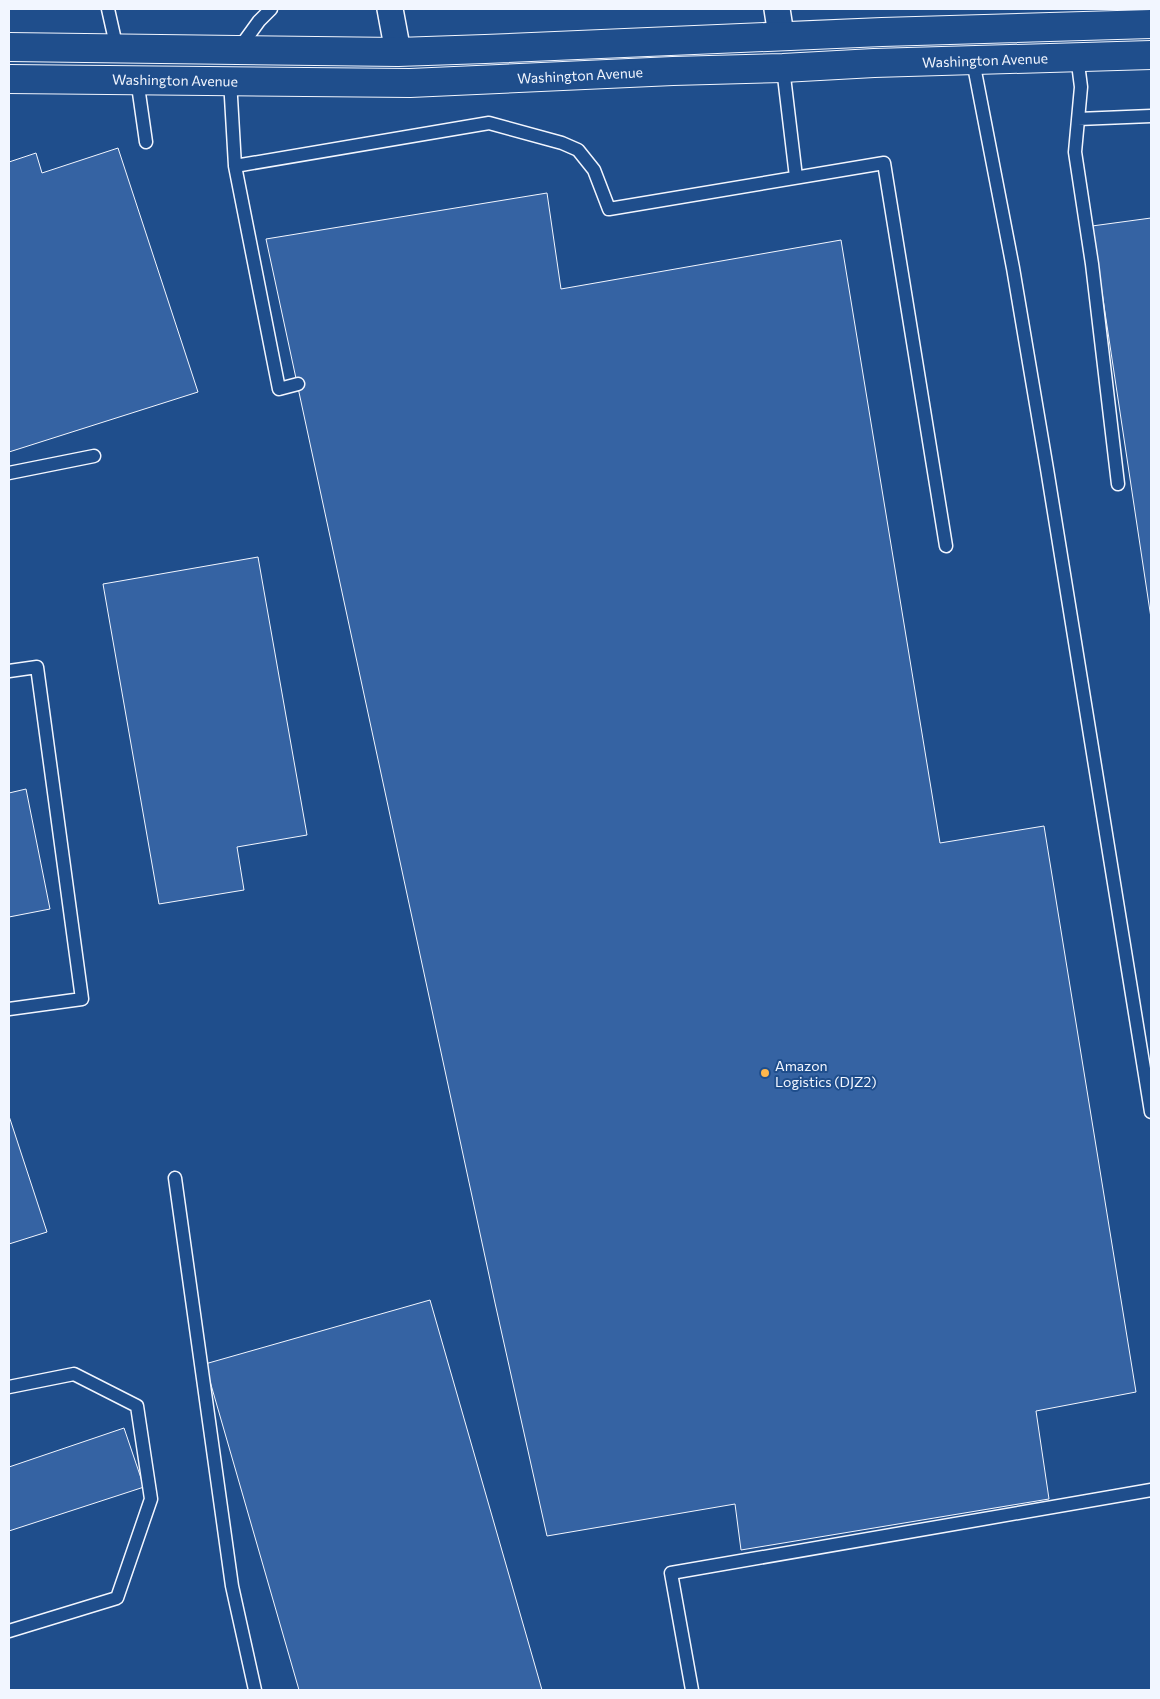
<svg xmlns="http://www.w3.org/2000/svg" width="1160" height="1699" viewBox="0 0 1160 1699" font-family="Commissioner,sans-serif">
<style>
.building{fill:#3563a3;stroke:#f2f6ff}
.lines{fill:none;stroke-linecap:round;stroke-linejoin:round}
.service-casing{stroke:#f2f6ff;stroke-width:15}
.minor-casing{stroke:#f2f6ff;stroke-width:28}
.primary-casing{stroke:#f2f6ff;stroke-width:30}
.service{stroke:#1f4e8c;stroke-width:12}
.minor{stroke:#1f4e8c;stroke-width:25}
.primary{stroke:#1f4e8c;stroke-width:28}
.poi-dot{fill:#ffb74d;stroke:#1f4e8c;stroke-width:2}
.labels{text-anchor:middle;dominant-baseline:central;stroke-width:4;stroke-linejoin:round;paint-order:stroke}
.street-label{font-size:14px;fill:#f2f6ff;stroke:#1f4e8c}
.poi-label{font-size:14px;fill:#f2f6ff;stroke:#1f4e8c;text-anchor:start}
</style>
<rect width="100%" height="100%" fill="#1f4e8c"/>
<path class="building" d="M118 148 198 392 9 452V162L36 153 42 173Z
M547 193 561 289 841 240 940 843 1044 826 1136 1392 1036 1411 1049 1499 741 1550 735 1504 547 1536 495 1303 266 239Z
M1151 218V618L1092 226Z
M258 557 307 835 237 847 244 890 159 904 103 584Z
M26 789 50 909 9 917V793Z
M9 1116 47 1232 9 1244Z
M430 1300 542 1690H299L205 1364Z
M124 1428 144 1487 9 1531V1467Z"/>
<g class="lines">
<defs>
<path id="service" d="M108 9 117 49
M238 50 259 21 271 9
M1077 56 1081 87 1075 152 1092 264 1118 484
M973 61 1013 268 1047 469 1151 1112
M783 68 796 177
M137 79 146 142
M230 80 235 166 489 123 562 143 578 150 594 170 609 209 884 163 946 546
M1078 119 1151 116
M235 166 279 389 298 384
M9 473 94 456
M9 671 37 667 82 999 9 1009
M175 1178 232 1586 255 1690
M9 1387 74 1374 137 1406 151 1499 117 1598 9 1631
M692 1690 671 1573 1151 1490"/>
<path id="minor" d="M390 9 398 52
M777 9 781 35"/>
<path id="primary" d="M9 47 398 52 485 49 882 32 1151 24
M9 79 410 83 673 71 783 68 874 63 1151 55"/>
</defs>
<use href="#service" class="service-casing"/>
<use href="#minor" class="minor-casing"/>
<use href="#primary" class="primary-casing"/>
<use href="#service" class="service"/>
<use href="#minor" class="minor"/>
<use href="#primary" class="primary"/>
</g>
<circle class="poi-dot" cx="765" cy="1073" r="5"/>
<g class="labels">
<g class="street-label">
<text transform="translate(985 60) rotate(-2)">Washington Avenue</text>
<text transform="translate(580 75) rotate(-3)">Washington Avenue</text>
<text transform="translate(175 80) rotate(1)">Washington Avenue</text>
</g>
<g class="poi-label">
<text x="775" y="1065">Amazon<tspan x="775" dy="16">Logistics (DJZ2)</tspan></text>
</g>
</g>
<rect width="1160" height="1699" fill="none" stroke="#f2f6ff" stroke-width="20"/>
</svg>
